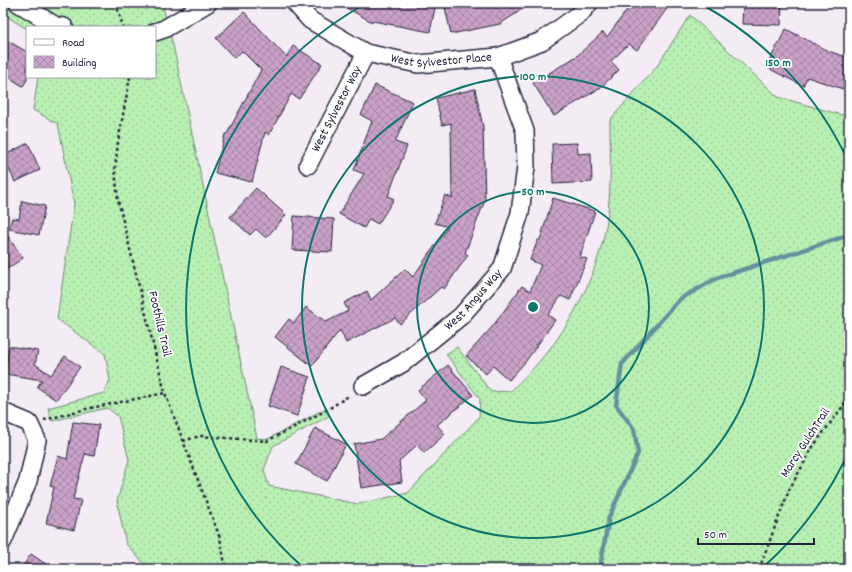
<svg xmlns="http://www.w3.org/2000/svg" width="852" height="572" viewBox="0 0 852 572" font-family="Dekko,sans-serif">
<style>
.grass{fill:url(#grass-dots);stroke:#6d8876}
.lines{fill:none;stroke-linecap:round;stroke-linejoin:round}
.stream{stroke:#62929f;stroke-width:4.5}
.building{fill:url(#building-cross-hatch);stroke:#22223b}
.street-casing{stroke:#22223b;stroke-width:20}
.path{stroke:#22223b;stroke-width:2.5;stroke-dasharray:3 3;stroke-linecap:butt}
.street{stroke:#fff;stroke-width:17}
.ring{fill:none;stroke:#0f766e;stroke-width:2}
.labels{text-anchor:middle;dominant-baseline:central;stroke-width:3.5;stroke-linejoin:round;paint-order:stroke}
.street-label{font-size:13px;fill:#22223b;stroke:#fff}
.centre{fill:#0f766e;stroke:#fff;stroke-width:2}
.ring-label{font-size:12px;text-anchor:middle;font-weight:bold;fill:#0f766e;stroke:#fff;stroke-width:3.5;stroke-linejoin:round;paint-order:stroke}
</style>
<defs>
<pattern id="grass-dots" width="8" height="8" patternUnits="userSpaceOnUse"><rect width="8" height="8" fill="#b8efb2"/><path d="M2 2h.1M6 6h.1" fill="none" stroke="#9ecd9a" stroke-width="1.8" stroke-linecap="round"/></pattern>
<pattern id="building-cross-hatch" width="8" height="8" patternUnits="userSpaceOnUse"><rect width="8" height="8" fill="#caa2c8"/><path d="M0 0l8 8M0 8l8-8" fill="none" stroke="#a484a4"/></pattern>
</defs>
<rect width="100%" height="100%" fill="#f4ecf4"/>
<filter id="ink" filterUnits="userSpaceOnUse"><feTurbulence type="fractalNoise" baseFrequency=".025" numOctaves="2"/><feDisplacementMap in="SourceGraphic" scale="8" xChannelSelector="R" yChannelSelector="G"/><feConvolveMatrix kernelMatrix="1 2 1 2 8 2 1 2 1" color-interpolation-filters="sRGB"/></filter>
<g filter="url(#ink)">
<path class="grass" d="M3 3H162L173 45 257 438 268 439 326 408 329 416 273 446 264 470 269 486 358 504 408 493 479 417 480 399 446 354 457 347 491 392 511 391C521 380 533 370 542 358 573 323 598 271 606 226 612 191 610 155 610 120L657 66 690 15 778 97 842 115 849 113V569H149L126 544 117 501 129 460 118 416 107 408 52 421 48 408 104 393 110 380 105 354 57 319 74 204 58 124 33 110 38 77H155V27H27V29L3 14Z"/>
<g class="lines">
<path class="stream" d="M606 569 601 562 609 517 638 453 634 429 616 405 622 364 680 299 717 278 849 235"/>
</g>
<path class="building" d="M338 3H436L430 32 373 21 372 22Z
M444 3H532L500 24 451 34Z
M632 3H671L637 50 629 44 611 61 619 70 600 88 554 116 533 83 577 56 603 32 607 37Z
M743 3H782L781 25 742 24Z
M244 12 286 57 293 46 322 64 299 99 291 94 269 135 265 132 252 182 215 173 225 134H227L261 70 242 51 234 58 216 38Z
M786 29 828 51 849 58V91L807 77 803 86 766 67Z
M3 38 27 52V80L23 86 3 74Z
M375 85 413 102 395 142 407 146 388 196 394 199 378 224 369 219 364 228 339 214 364 174 354 170 372 121 361 115Z
M475 89 483 127 485 200 465 253 468 255 444 289 441 287 400 324 395 318 346 343 340 330 312 366 275 337 289 319 294 323 306 307 326 322 348 311 344 303 367 291 371 300 405 269 413 277 448 227 435 223 445 195 452 198 451 123 442 125 436 98Z
M28 143 40 170 15 182 3 156Z
M577 143 578 154 591 153 592 182 553 184 552 144Z
M256 188 286 215 266 238 256 229 250 235 230 217Z
M553 198 595 211 580 257 587 259 570 300 561 296 548 315 555 320 526 361 509 380 493 366 486 374 466 356 493 326 522 286 530 291 541 265 530 260 538 240H540Z
M22 201 45 206 39 235 9 229 12 218 19 219Z
M294 216 334 219 332 252 292 250Z
M3 229 23 258 3 272Z
M9 346 38 351 35 364 51 375 65 356 80 367 56 400 37 387 42 380 5 374Z
M448 365 473 395 437 425 445 434 424 453 417 445 399 461 402 482 361 488 354 444 381 439 426 400 418 390Z
M281 367 310 377 297 416 268 406Z
M73 422 99 425 94 456 85 454 73 499 81 500 74 530 46 523 54 487 50 486 58 456 67 459Z
M315 428 346 444 327 481 296 464Z
M31 554 53 569H21Z"/>
<g class="lines">
<defs>
<g id="street">
<path d="M18 3 56 26 64 27"/>
<path id="s1" d="M295 3 310 20 366 53 418 64 498 57 542 41 581 13 589 3"/>
<path d="M155 32 164 29 208 3"/>
<path id="s2" d="M308 165 366 53"/>
<path id="s3" d="M363 386 403 363 461 316 502 269 520 213 526 167 525 131 498 57"/>
<path d="M3 412 29 423 37 440 28 481 3 541"/>
</g>
</defs>
<use href="#street" class="street-casing"/>
<path class="path" d="M116 3 123 27
M130 77 118 142 115 169 118 200 165 393 220 538 226 569
M44 420 86 409 165 393
M183 441 200 436 267 441 327 410 350 395
M759 569 789 490 814 445 849 398"/>
<use href="#street" class="street"/>
</g>
</g>
<g class="ring">
<circle cx="533" cy="307" r="116"/>
<circle cx="533" cy="307" r="231"/>
<path d="M849 451A347 347 0 0 1 761 569M305 569A347 347 0 0 1 365 4M701 4A347 347 0 0 1 849 163"/>
</g>
<g class="labels">
<g class="street-label">
<text stroke="none"><textPath href="#s1" startOffset="164">West Sylvestor Place</textPath></text>
<text stroke="none"><textPath href="#s2" startOffset="63">West Sylvestor Way</textPath></text>
<text stroke="none"><textPath href="#s3" startOffset="141">West Angus Way</textPath></text>
<text transform="translate(159 324) rotate(77)">Foothills Trail</text>
<text transform="translate(806 443) rotate(-57)">Marcy GulchTrail</text>
</g>
</g>
<circle cx="533" cy="307" r="6" class="centre"/>
<g class="ring-label">
<text x="778" y="66">150 m</text>
<text x="533" y="80">100 m</text>
<text x="533" y="195">50 m</text>
</g>
<rect width="852" height="572" fill="none" stroke="#fff" stroke-width="16"/>
<rect x="8" y="8" width="836" height="556" fill="none" stroke="#22223b" stroke-width="1.5" filter="url(#ink)"/>
<rect x="26" y="26" width="130" height="52" fill="#ffffff" stroke="#a7a7b1"/>
<rect x="34" y="39" width="20" height="6" fill="#ffffff" stroke="#a7a7b1"/>
<text x="62" y="46" font-size="12" fill="#22223b">Road</text>
<rect x="34" y="56" width="20" height="12" fill="url(#building-cross-hatch)" stroke="#a7a7b1"/>
<text x="62" y="66" font-size="12" fill="#22223b">Building</text>
<path d="M698 538v6h116v-6" fill="none" stroke="#22223b" stroke-width="2"/>
<text x="704" y="538" font-size="12" fill="#22223b" stroke="#ffffff" stroke-width="3" paint-order="stroke">50 m</text>
</svg>
